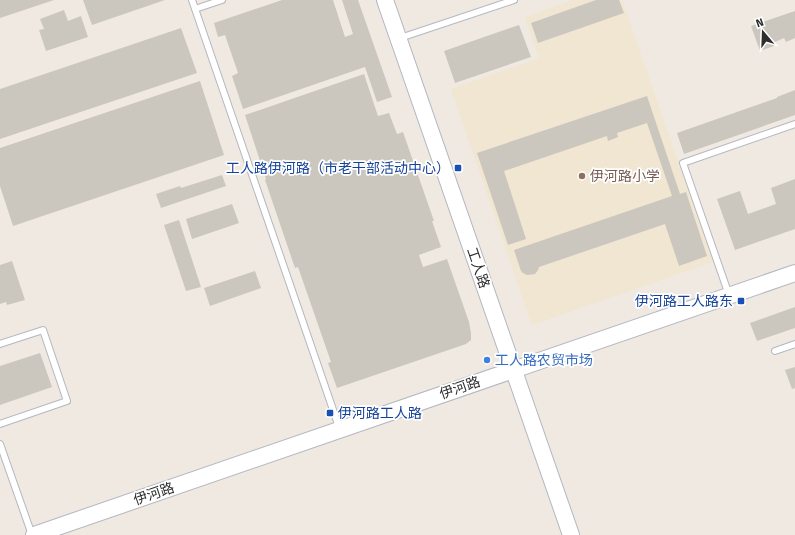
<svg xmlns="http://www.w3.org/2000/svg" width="795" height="535" viewBox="0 0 795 535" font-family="'Fira Sans','Noto Sans SC',sans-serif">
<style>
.education{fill:#f0e6d1}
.building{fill:#cbc7bf}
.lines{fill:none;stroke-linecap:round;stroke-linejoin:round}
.service-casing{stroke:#b4b7c1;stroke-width:8}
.tertiary-casing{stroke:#b4b7c1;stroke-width:18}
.service{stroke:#fff;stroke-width:6}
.tertiary{stroke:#fff;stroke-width:16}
.transit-dot{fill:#1a4fb4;stroke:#fff;stroke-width:1.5}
.education-dot{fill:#8d6e63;stroke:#fff;stroke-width:1.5}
.shop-dot{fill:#3f7fe0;stroke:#fff;stroke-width:1.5}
.labels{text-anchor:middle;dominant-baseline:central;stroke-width:3.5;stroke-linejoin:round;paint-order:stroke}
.transit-label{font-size:14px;fill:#164399;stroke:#fff;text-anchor:end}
.education-label{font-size:14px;fill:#785e54;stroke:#fff;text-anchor:start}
.street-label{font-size:14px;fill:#2e2e2e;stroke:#fff}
.shop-label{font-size:14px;fill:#366cbe;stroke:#fff;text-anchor:start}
</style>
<rect width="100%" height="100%" fill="#efe9e1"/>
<path class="education" d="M573 0H622L713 262 532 325 451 89 539 58 525 17Z"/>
<path class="building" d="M0 0H54L0 18Z
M83 0H165L92 25Z
M282 0H333L345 37 353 34 342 0H358L392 97 377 102 365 67 243 109 232 76 238 73 225 35 218 37 214 23Z
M596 0H619L624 13 538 43 531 23Z
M64 10 68 21 81 16 88 37 46 51 39 30 44 29 40 19Z
M795 11V38L786 42 784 38 773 43 774 46 760 51 751 26Z
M519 25 531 57 455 83 444 51Z
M181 28 197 73 0 139V89Z
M364 74 378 116 389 113 397 134 403 132 434 221H432L441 247 419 255 423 267 447 259 469 322 471 333V340L466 344 337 388 328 363 331 362 298 267 295 268 265 180 266 179 245 115Z
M200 81 224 155 13 226 0 186V148Z
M795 90V115L684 154 677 133 777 98V97Z
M647 96 680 194 686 192 707 256 679 266 665 224 539 267 538 270 535 274 527 275 523 273 521 271 514 250 672 196 647 123 617 133 618 137 608 141 607 136 504 171 526 239 508 245 477 153Z
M222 175 226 186 161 208 156 194 180 186 181 188Z
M795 179V229L735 250 717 199 740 191 748 214 776 204 771 188Z
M232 204 239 223 192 239 186 219Z
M179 220 201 287 186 291 164 225Z
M12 261 25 300 7 305 6 302 0 304V265Z
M255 271 261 288 210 306 204 288Z
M795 307V328L757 341 750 323Z
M40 353 52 387 0 405V366Z
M795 367V388L792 389 785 370Z"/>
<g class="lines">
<defs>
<path id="service" d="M192 0 340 430
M195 9 222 0
M400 38 514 0
M729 295 683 163 795 124
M0 344 43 330 67 401 0 424
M775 351 795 344
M0 444 32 535"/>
<path id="tertiary" d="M385 0 571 535
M34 535 795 273"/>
</defs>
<use href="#service" class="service-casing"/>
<use href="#tertiary" class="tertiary-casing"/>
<use href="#service" class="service"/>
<use href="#tertiary" class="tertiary"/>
</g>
<g class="transit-dot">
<rect x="454" y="164" width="8" height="8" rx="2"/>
<rect x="737" y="297" width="8" height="8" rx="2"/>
<rect x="326" y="409" width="8" height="8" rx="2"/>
</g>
<circle class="education-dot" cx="582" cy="176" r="4"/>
<circle class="shop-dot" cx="487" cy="360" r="4"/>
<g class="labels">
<g class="transit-label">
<text x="450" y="168">工人路伊河路（市老干部活动中心）</text>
<text x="733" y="301">伊河路工人路东</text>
<text x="338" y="413" text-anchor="start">伊河路工人路</text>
</g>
<g class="education-label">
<text x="590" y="176">伊河路小学</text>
</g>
<g class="street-label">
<text transform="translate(478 268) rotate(71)">工人路</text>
<text transform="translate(460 388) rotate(-19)">伊河路</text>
<text transform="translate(154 494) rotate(-19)">伊河路</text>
</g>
<g class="shop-label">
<text x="495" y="360">工人路农贸市场</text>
</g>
</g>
<g transform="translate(763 32) rotate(341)" stroke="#ffffff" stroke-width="3" paint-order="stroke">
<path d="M0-3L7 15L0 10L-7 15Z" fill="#2e2e2e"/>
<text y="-6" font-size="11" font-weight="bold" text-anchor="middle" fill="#2e2e2e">N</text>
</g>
</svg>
